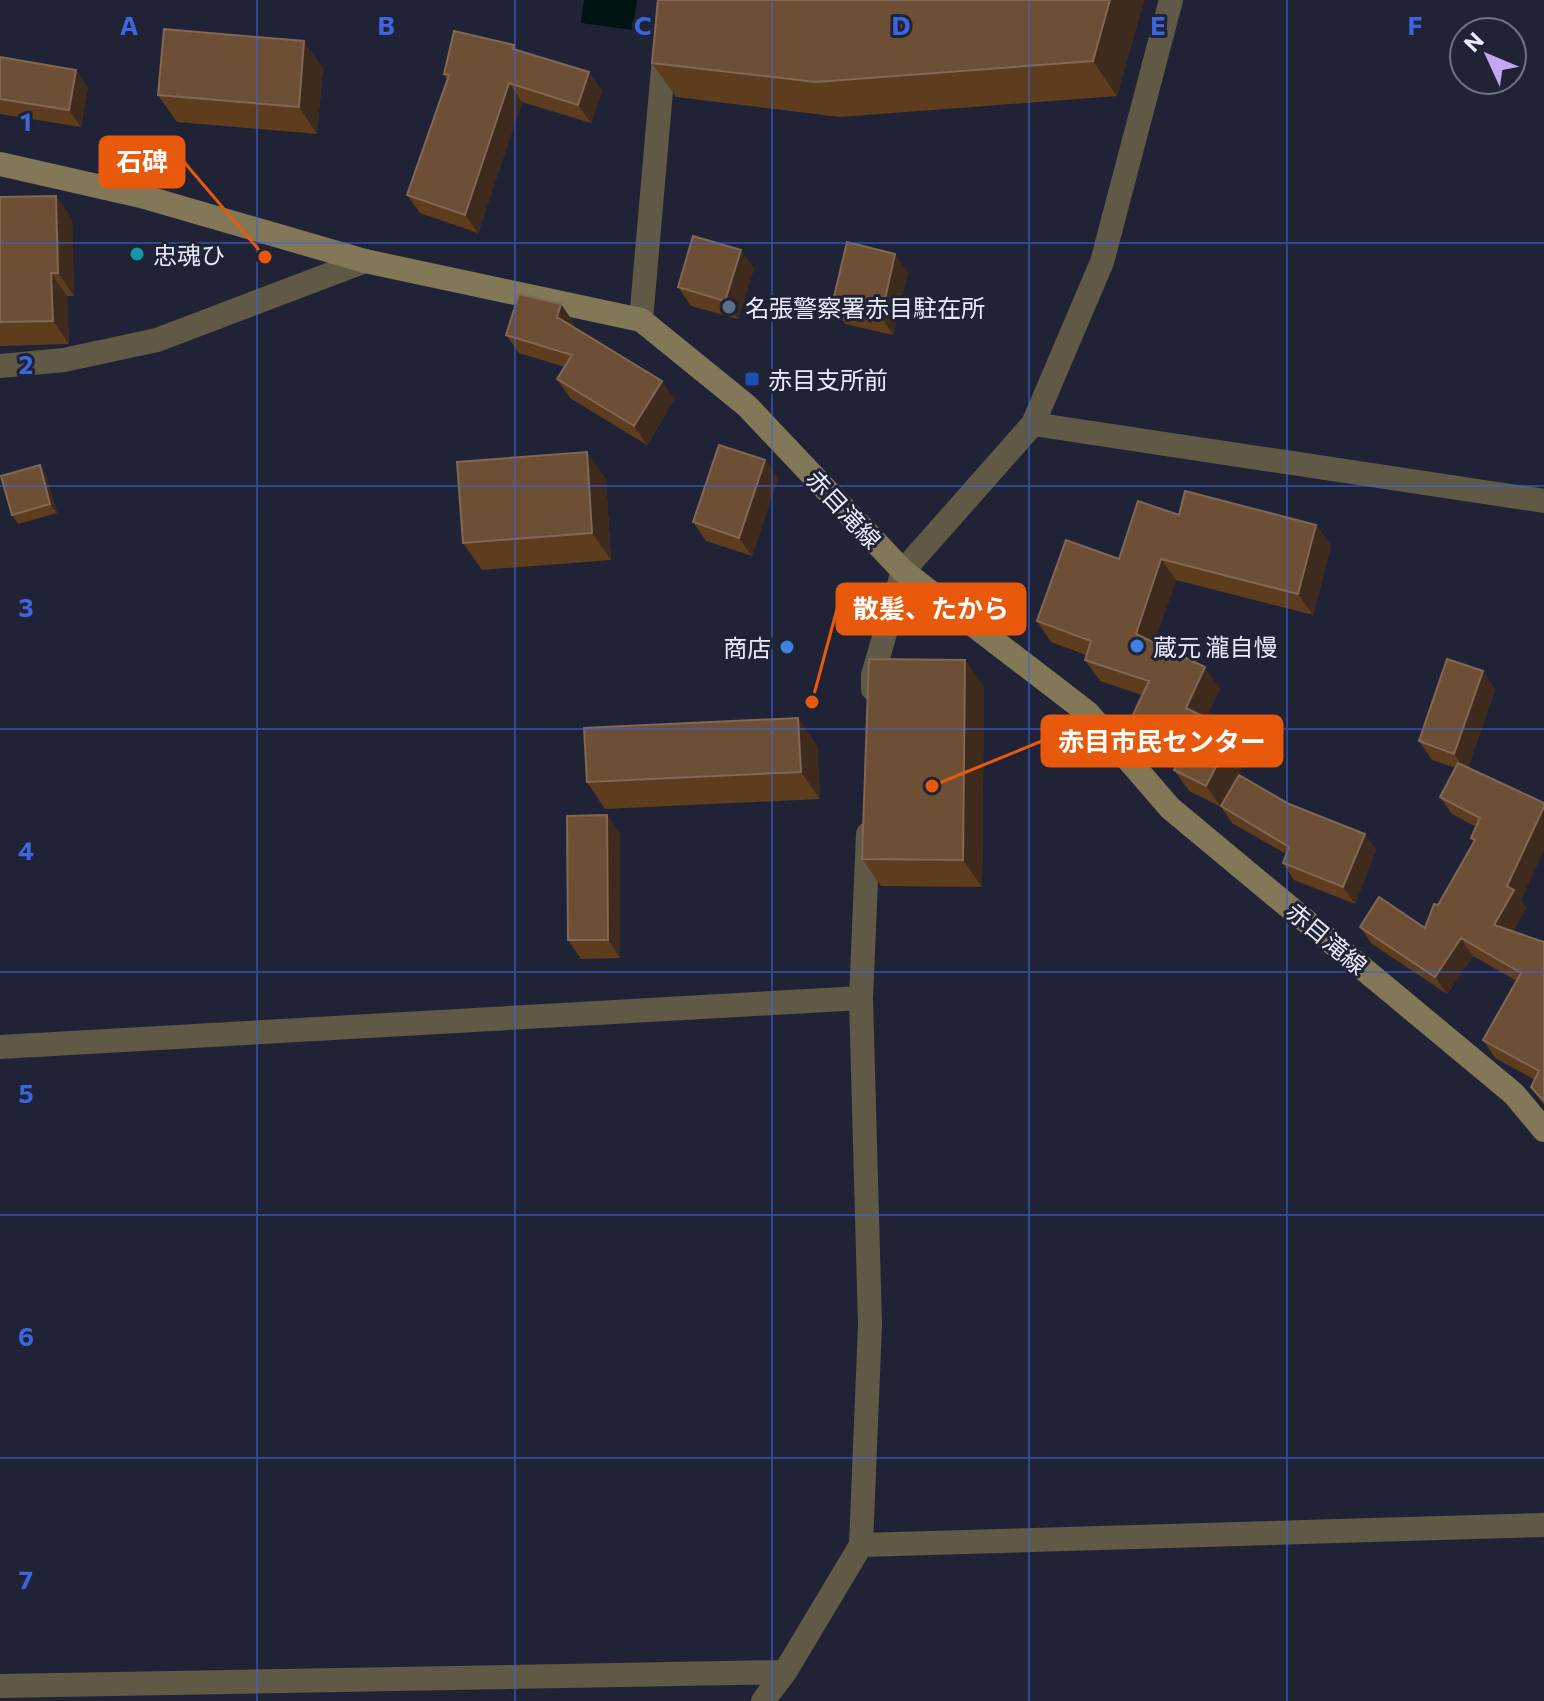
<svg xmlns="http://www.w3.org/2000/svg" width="1544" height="1701" viewBox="0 0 1544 1701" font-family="Commissioner,'Noto Sans JP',sans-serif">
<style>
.water{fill:#011414}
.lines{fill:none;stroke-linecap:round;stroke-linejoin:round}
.street{stroke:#605945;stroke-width:24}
.secondary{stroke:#827757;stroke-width:24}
.wall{fill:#5e3c1e}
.shaded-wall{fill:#3f2a1e}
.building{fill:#6d4f36;stroke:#816754;stroke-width:2}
.grid{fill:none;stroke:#3c66dd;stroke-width:2;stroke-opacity:0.55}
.culture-dot{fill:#0f9aa8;stroke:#202335;stroke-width:3}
.service-dot{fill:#5c6f8a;stroke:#202335;stroke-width:3}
.transit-dot{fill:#1a4fb4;stroke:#202335;stroke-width:3}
.shop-dot{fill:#3f7fe0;stroke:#202335;stroke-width:3}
.labels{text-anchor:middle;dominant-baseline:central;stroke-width:6;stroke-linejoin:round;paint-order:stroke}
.poi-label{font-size:24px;fill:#e9ebf8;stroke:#202335;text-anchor:start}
.street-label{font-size:24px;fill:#e9ebf8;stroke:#202335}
.grid-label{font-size:26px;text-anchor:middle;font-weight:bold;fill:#3c66dd;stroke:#202335;stroke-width:6;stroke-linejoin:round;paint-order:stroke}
.leader{fill:none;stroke:#e8590c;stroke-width:3}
.callout-dot{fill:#e8590c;stroke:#202335;stroke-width:3}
.callout{fill:#e8590c;stroke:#e8590c;stroke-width:3}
.callout-label{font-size:26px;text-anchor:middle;font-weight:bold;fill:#fff}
</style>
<rect width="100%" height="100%" fill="#202335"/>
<path class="water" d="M584 0H637L633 30 581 23Z"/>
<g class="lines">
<path class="street" d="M641 320 669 0
M0 366 64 360 157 340 365 261
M1033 424 1544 501
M873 689V675L903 571 1033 424 1102 262 1171 0
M0 1047 861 998
M861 1545 1544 1525
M0 1686 785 1672
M763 1701 785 1672 861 1545 870 1325 861 998 868 834"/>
<path class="secondary" d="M0 164 141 196 365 261 641 320 747 406 903 571 1088 713 1170 808 1514 1094 1544 1130"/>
</g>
<path class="wall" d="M658 0H1144L1117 96 840 117 676 97 652 63Z
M514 45 517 50 602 90 591 123 522 102 478 233 420 213 407 195 447 79 444 74Z
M0 57 88 87 81 127 0 114Z
M323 68 317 134 177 122 158 95Z
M56 196 72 219 74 296H67L69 344 0 346V197Z
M754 268 738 319 691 306 678 287Z
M908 272 893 335 845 324 832 305Z
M574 323 573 326 675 399 647 445 570 398 557 379 565 367 519 353 506 335Z
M765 460 778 478 752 556 706 541 693 522Z
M40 465 46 475 57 513 18 524 12 515Z
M606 479 611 560 482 570 463 543Z
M1179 515 1316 525 1331 546 1313 615 1176 580 1154 643 1220 688 1206 718 1249 753 1225 800 1289 804 1365 834 1376 850 1355 904 1294 880 1283 863 1286 854 1232 823 1221 807 1189 791 1174 770 1180 759 1144 742 1130 721 1142 695 1100 681 1085 660 1086 655 1051 642 1037 621Z
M965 660 984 687 982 887 881 886 862 859Z
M1483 671 1495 690 1468 768 1521 900 1526 908 1513 931 1544 942V1105L1531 1087 1535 1080 1495 1058 1483 1040 1517 981 1473 956 1447 994 1372 944 1360 927 1425 928 1474 842 1471 838 1476 827 1452 814 1440 797 1456 768 1432 760 1419 741Z
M817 745 820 799 605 809 587 782Z
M620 834V958L581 959 568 940Z"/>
<path class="shaded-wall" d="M1110 0H1144L1117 96 1093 61Z
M304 41 323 68 317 134 299 107Z
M76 70 88 87 81 127 69 110Z
M589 72 602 90 591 123 578 105Z
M509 83 522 102 478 233 465 215Z
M56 196 72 219 74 296 58 273Z
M741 250 754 268 738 319 725 301Z
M895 254 908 272 893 335 881 317Z
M51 273 67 296 69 344 53 321Z
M561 304 574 323 570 335 557 317Z
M662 381 675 399 647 445 634 426Z
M587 452 606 479 611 560 592 533Z
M765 460 778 478 752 556 739 538Z
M40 465 46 475 57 513 50 504Z
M1316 525 1331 546 1313 615 1298 594Z
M1161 559 1176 580 1150 655 1136 634Z
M965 660 984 687 982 887 963 860Z
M1205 667 1220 688 1201 729 1186 708Z
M1483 671 1495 690 1467 772 1454 754Z
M798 718 817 745 820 799 801 772Z
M1234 732 1249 753 1221 807 1206 786Z
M1544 807V851L1521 900 1526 908 1507 942 1494 925 1507 886Z
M607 815 620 834V958L608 940Z
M1365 834 1376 850 1355 904 1343 887Z
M1461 938 1473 956 1447 994 1435 977Z"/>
<path class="building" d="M658 0H1110L1093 61 816 82 652 63Z
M164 29 304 41 299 107 158 95Z
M454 31 514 45 513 49 589 72 578 105 509 83 465 215 407 195 449 75 444 74Z
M0 57 76 70 69 110 0 99Z
M56 196 58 273H51L53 321 0 322V197Z
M693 236 741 250 725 301 678 287Z
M847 242 895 254 881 317 832 305Z
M519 294 561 304 557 317 662 381 634 426 557 379 572 355 506 335Z
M719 445 765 460 739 538 693 522Z
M587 452 592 533 463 543 457 462Z
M40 465 50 504 12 515 1 476Z
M1185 491 1316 525 1298 594 1161 559 1136 634 1205 667 1186 708 1234 732 1206 786 1174 770 1186 747 1130 721 1149 681 1085 660 1091 641 1037 621 1066 540 1119 559 1138 501 1179 515Z
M869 659 965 660 963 860 862 859Z
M1447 659 1483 671 1454 754 1419 741Z
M798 718 801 772 587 782 584 728Z
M1458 763 1544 803V807L1507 886 1514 890 1494 925 1544 942V1101L1531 1087 1539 1071 1483 1040 1521 973 1461 938 1435 977 1360 927 1379 897 1425 928 1434 904 1438 905 1475 840 1471 838 1480 818 1440 797Z
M1239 775 1289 804 1365 834 1343 887 1283 863 1289 847 1221 806Z
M607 815 608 940H568L567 816Z"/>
<path class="grid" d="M257 0V1701M515 0V1701M772 0V1701M1029 0V1701M1287 0V1701M0 243H1544M0 486H1544M0 729H1544M0 972H1544M0 1215H1544M0 1458H1544"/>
<circle class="culture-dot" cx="137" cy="254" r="8"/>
<circle class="service-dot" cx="729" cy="307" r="8"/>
<rect class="transit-dot" x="744" y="371" width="16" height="16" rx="4"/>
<g class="shop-dot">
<circle cx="1137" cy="646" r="8"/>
<circle cx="787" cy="647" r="8"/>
</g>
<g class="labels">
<g class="poi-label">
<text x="153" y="254">忠魂ひ</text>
<text x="745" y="307">名張警察署赤目駐在所</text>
<text x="768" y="379">赤目支所前</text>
<text x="1153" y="646">蔵元 瀧自慢</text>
<text x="771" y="647" text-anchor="end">商店</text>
</g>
<g class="street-label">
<text transform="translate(844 509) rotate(47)">赤目滝線</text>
<text transform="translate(1327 938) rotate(40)">赤目滝線</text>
</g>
</g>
<g class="grid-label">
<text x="129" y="35">A</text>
<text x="386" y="35">B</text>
<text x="643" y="35">C</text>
<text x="901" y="35">D</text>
<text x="1158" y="35">E</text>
<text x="1415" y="35">F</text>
<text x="26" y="131">1</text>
<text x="26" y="374">2</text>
<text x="26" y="617">3</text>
<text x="26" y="860">4</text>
<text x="26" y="1103">5</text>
<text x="26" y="1346">6</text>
<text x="26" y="1589">7</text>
</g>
<path class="leader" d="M265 257L184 162M812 702L837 609M932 786L1042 741"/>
<g class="callout-dot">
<circle cx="265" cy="257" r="8"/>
<circle cx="812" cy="702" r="8"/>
<circle cx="932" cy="786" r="8"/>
</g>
<g class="callout">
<rect x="100" y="137" width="84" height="50" rx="8"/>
<rect x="837" y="584" width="188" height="50" rx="8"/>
<rect x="1042" y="716" width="240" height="50" rx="8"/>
</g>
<g class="callout-label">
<text x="142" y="171">石碑</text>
<text x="931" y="618">散髪、たから</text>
<text x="1162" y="751">赤目市民センター</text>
</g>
<g transform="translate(1488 56) rotate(314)"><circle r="38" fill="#202335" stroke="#707383" stroke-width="2"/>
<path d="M0-6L14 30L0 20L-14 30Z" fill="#c3a7f2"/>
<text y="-12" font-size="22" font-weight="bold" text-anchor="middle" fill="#e9ebf8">N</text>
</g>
</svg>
